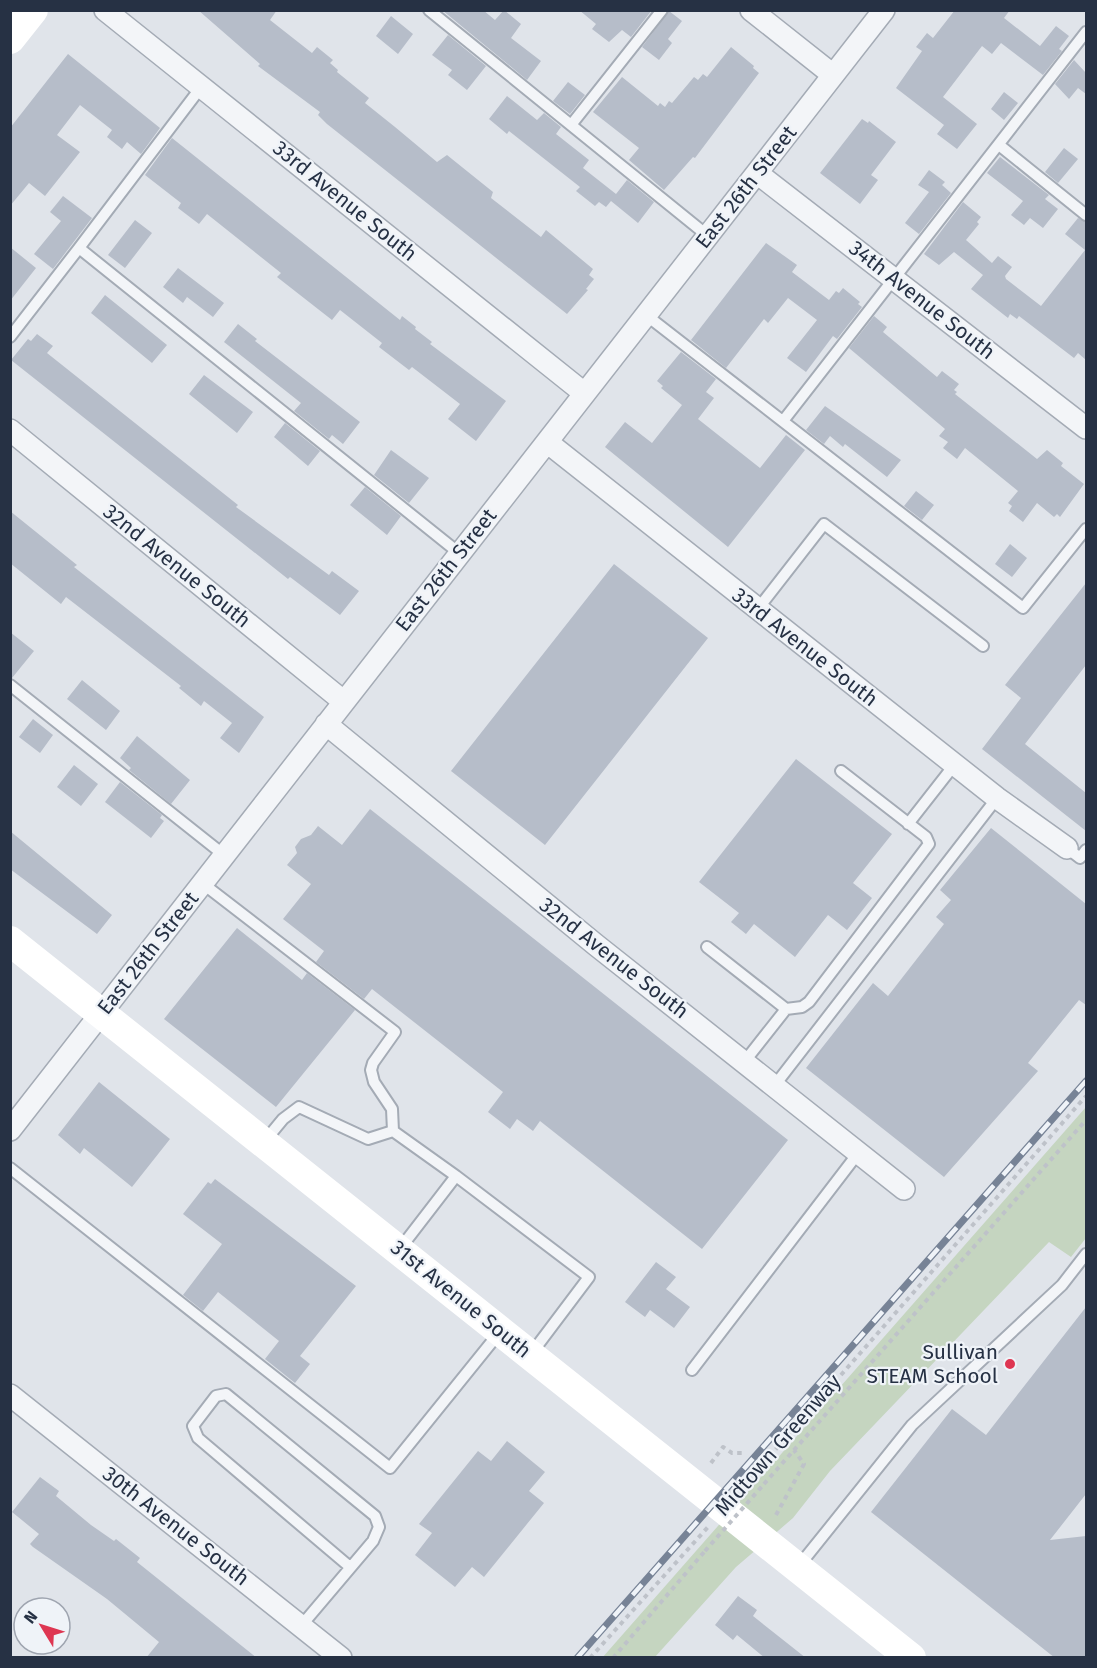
<svg xmlns="http://www.w3.org/2000/svg" width="1097" height="1668" viewBox="0 0 1097 1668" font-family="'Fira Sans',sans-serif">
<style>
.green{fill:#c5d5c0}
.building{fill:#b6bdc9}
.lines{fill:none;stroke-linecap:round;stroke-linejoin:round}
.lane-casing{stroke:#a4abb5;stroke-width:14}
.street-casing{stroke:#a4abb5;stroke-width:24}
.path{stroke:#bec2c9;stroke-width:4;stroke-dasharray:4.5 4.5;stroke-linecap:butt}
.lane{stroke:#f3f5f8;stroke-width:10}
.street{stroke:#f3f5f8;stroke-width:21}
.secondary{stroke:#fff;stroke-width:30}
.rail-casing{stroke:#778396;stroke-width:7}
.rail{stroke:#eff3f8;stroke-width:4.5;stroke-dasharray:14;stroke-linecap:butt}
.path-bridge{stroke:#bec2c9;stroke-width:4;stroke-dasharray:4.5 4.5;stroke-linecap:butt}
.poi-dot{fill:#de3652;stroke:#eff3f8;stroke-width:2}
.labels{text-anchor:middle;dominant-baseline:central;stroke-width:4.5;stroke-linejoin:round;paint-order:stroke}
.street-label{font-size:21px;fill:#263144;stroke:#eff3f8}
.poi-label{font-size:21px;fill:#263144;stroke:#eff3f8;text-anchor:end}
</style>
<rect width="100%" height="100%" fill="#e0e4ea"/>
<path class="green" d="M1086 1107V1238L1071 1257 1049 1242 830 1471 793 1518 736 1567 655 1657 602 1658Z"/>
<path class="building" d="M198 10H277L270 20 312 53 317 47 333 60 330 63 338 70 337 72 369 98 365 103 395 127 437 162 447 155 493 192 491 198 541 237 546 230 593 269 589 275 594 279 586 289 588 290 567 314 327 124 318 115 320 112 258 66 260 64Z
M442 10H483L495 20 504 10 521 24 511 38 541 61 527 80Z
M579 10H652L631 37 622 30 609 42 592 29 596 24Z
M955 10H1010L1004 18 1040 46 1056 26 1069 36 1059 49 1062 51 1043 75 1001 43 992 54 982 46 943 97 977 124 957 149 937 134 944 125 896 88 922 51 916 47 927 33 933 38Z
M669 11 682 21 668 39 672 43 659 60 642 47Z
M391 16 413 34 398 54 376 36Z
M448 35 486 66 467 90 448 75 452 70 432 55Z
M731 47 754 66 753 68 759 73 695 158 693 157 664 190 629 160 639 148 593 112 622 77 658 106 660 103 665 107 669 101 672 103 694 77 698 80 703 74 707 77Z
M68 54 160 128 141 154 127 142 122 149 107 137 112 130 80 105 57 135 80 152 45 196 29 183 10 206V128Z
M1074 60 1086 73V94L1078 88 1069 99 1055 84Z
M568 82 585 95 570 114 553 101Z
M1004 92 1018 103 1004 120 991 109Z
M507 96 537 120 544 113 561 127 556 134 589 160 583 168 616 194 627 180 654 202 638 223 611 201 606 207 599 202 595 206 576 191 580 187 509 131 507 134 489 119Z
M862 119 868 123 869 121 896 142 871 175 878 180 860 204 820 173Z
M172 138 400 320 402 316 416 327 415 329 432 342 430 344 506 401 476 441 448 419 460 404 412 367 409 370 379 347 382 343 340 310 332 320 277 277 281 273 207 214 199 224 178 208 181 203 145 175Z
M1064 148 1078 159 1058 183 1045 172Z
M1000 157 1049 195 1045 199 1058 209 1043 228 1030 218 1024 225 1011 215 1023 201 987 173Z
M929 170 945 182 942 185 951 193 919 234 905 223 929 192 918 185Z
M63 196 92 218 53 269 34 254 61 221 50 212Z
M963 202 981 217 977 222 979 224 966 240 992 263 998 256 1012 267 1005 276 1006 279 1041 306 1085 250 1065 234 1078 218 1086 222V360L1078 353 1074 358 1019 316 1017 319 1010 314 1008 318 971 289 983 275 954 252 939 265 924 254Z
M135 220 152 233 125 268 108 255Z
M766 243 797 265 792 272 829 300 836 291 839 293 843 288 860 302 858 304 862 307 837 339 833 336 806 372 787 358 817 320 788 298 768 323 764 319 726 368 691 340Z
M10 247 36 268 10 301Z
M178 268 224 303 213 317 187 297 183 303 163 287Z
M105 295 167 345 152 363 91 313Z
M874 316 887 327 883 332 937 377 942 371 959 384 954 390 957 392 955 394 1037 459 1047 450 1063 463 1061 466 1084 484 1060 517 1057 514 1054 517 1037 503 1023 522 1009 511 1012 506 1008 503 1018 491 965 448 957 459 943 448 948 442 939 436 945 429 849 348Z
M238 324 257 339 255 341 360 422 343 444 332 435 329 439 294 411 301 403 224 342Z
M37 334 53 346 47 353 238 505 236 507 329 575 332 571 359 591 340 615 290 577 288 579 11 360 28 339 31 341Z
M681 352 716 379 706 392 714 398 698 419 760 468 786 435 805 450 728 547 605 447 625 422 652 443 682 405 661 388 663 386 657 381Z
M204 375 253 412 237 433 189 394Z
M825 406 901 460 887 477 845 444 843 447 830 436 824 444 806 430Z
M285 423 320 451 308 466 274 437Z
M391 450 429 478 409 503 374 475Z
M365 487 401 516 387 535 350 505Z
M916 491 934 505 922 520 904 506Z
M10 511 77 565 74 567 264 717 239 753 220 738 232 723 204 701 201 706 179 688 181 686 66 597 61 604 10 563Z
M1010 544 1027 558 1012 577 995 564Z
M614 564 708 638 545 845 451 771Z
M1086 583V665L1025 744 1086 793V831L982 749 1021 698 1005 685Z
M10 632 34 651 12 678H10Z
M82 680 120 711 106 730 67 699Z
M33 719 53 735 40 753 19 737Z
M137 736 190 780 171 804 129 770 131 768 120 758Z
M796 759 892 834 853 883 872 898 847 930 828 915 795 957 754 924 746 934 731 922 739 913 699 882Z
M74 765 98 784 81 806 57 787Z
M120 782 162 815 160 818 164 821 151 838 105 802Z
M370 809 788 1140 702 1249 540 1121 533 1131 517 1119 510 1129 488 1112 503 1092 372 989 364 999 316 962 324 951 283 919 311 884 287 865 297 853 295 847 301 839 311 835 318 826 342 845Z
M991 828 1086 904V1005L1079 1000 1028 1063 1038 1071 944 1177 806 1068 873 983 888 996 944 924 936 917 951 900 940 890Z
M10 831 112 915 97 934 10 869Z
M237 928 302 980 307 973 355 1010 276 1107 164 1019Z
M99 1082 170 1139 132 1187 84 1148 80 1154 58 1135Z
M215 1179 356 1286 300 1356 310 1364 295 1383 265 1359 279 1341 218 1292 203 1311 183 1295 222 1244 183 1214 208 1182 211 1184Z
M656 1262 676 1277 666 1289 690 1307 674 1328 650 1310 645 1317 625 1302Z
M1086 1307V1494L1050 1540 1086 1536V1658H1055L871 1512 952 1409 986 1435Z
M507 1441 545 1472 529 1491 544 1503 484 1577 472 1567 455 1587 415 1555 432 1533 419 1524 478 1451 491 1461Z
M40 1477 59 1491 56 1496 91 1525 114 1541 116 1539 140 1558 137 1562 257 1658H146L159 1642 107 1599 33 1547 30 1544 39 1534 12 1512Z
M738 1596 757 1610 753 1616 806 1658H765L737 1635 733 1640 715 1625Z"/>
<g class="lines">
<defs>
<path id="lane" d="M429 10 708 236
M571 125 662 10
M999 145 1086 215
M79 248 202 86
M646 315 1023 608 1086 529
M10 337 79 248 459 553
M783 421 1086 32
M757 610 824 524 983 646
M10 685 224 855
M908 824 955 764
M1067 848 1080 858 1086 850
M202 883 395 1032 373 1063 371 1070 374 1082 392 1109 393 1131 456 1176
M707 947 786 1009 745 1061
M786 1009 802 1007 809 1002 929 844 926 837 841 771
M775 1085 997 798
M264 1142 283 1119 299 1107 368 1139 393 1131
M10 1168 390 1468 499 1333
M399 1250 456 1176 589 1277 531 1354
M692 1370 859 1152
M798 1567 912 1425 1062 1285 1086 1254
M301 1626 373 1541 379 1527 375 1516 226 1394 216 1396 193 1426 198 1438 350 1567"/>
<path id="street" d="M105 10 584 393
M751 10 833 75
M757 173 1086 428
M10 430 343 701
M547 442 997 798 1067 848
M326 724 596 945 904 1189
M10 1130 884 10
M10 1395 341 1658"/>
</defs>
<use href="#lane" class="lane-casing"/>
<use href="#street" class="street-casing"/>
<path class="path" d="M711 1463 723 1447 732 1453H744
M764 1484 1086 1120
M740 1490 1086 1096
M776 1515 804 1464 794 1450
M590 1658 708 1527
M613 1658 705 1551"/>
<use href="#lane" class="lane"/>
<use href="#street" class="street"/>
<path class="secondary" d="M10 39 33 10
M10 941 911 1658"/>
<defs>
<path id="rail" d="M577 1658 1086 1081"/>
</defs>
<use href="#rail" class="rail-casing"/>
<use href="#rail" class="rail"/>
<path class="path-bridge" d="M705 1551 764 1484"/>
</g>
<circle class="poi-dot" cx="1010" cy="1364" r="6"/>
<g class="labels">
<g class="street-label">
<text transform="translate(746 187) rotate(-52)">East 26th Street</text>
<text transform="translate(345 201) rotate(39)">33rd Avenue South</text>
<text transform="translate(922 300) rotate(38)">34th Avenue South</text>
<text transform="translate(177 566) rotate(39)">32nd Avenue South</text>
<text transform="translate(446 570) rotate(-52)">East 26th Street</text>
<text transform="translate(805 647) rotate(38)">33rd Avenue South</text>
<text transform="translate(148 953) rotate(-52)">East 26th Street</text>
<text transform="translate(614 958) rotate(38)">32nd Avenue South</text>
<text transform="translate(461 1299) rotate(39)">31st Avenue South</text>
<text transform="translate(778 1445) rotate(-49)">Midtown Greenway</text>
<text transform="translate(176 1526) rotate(38)">30th Avenue South</text>
</g>
<g class="poi-label">
<text x="998" y="1352">Sullivan<tspan x="998" dy="24">STEAM School</tspan></text>
</g>
</g>
<rect width="1097" height="1668" fill="none" stroke="#263144" stroke-width="24"/>
<g transform="translate(42 1626) rotate(308)"><circle r="28" fill="#eff3f8" stroke="#9fa5b0" stroke-width="1.5"/>
<path d="M0-4.5L10 22L0 15L-10 22Z" fill="#de3652"/>
<text y="-9" font-size="16" font-weight="bold" text-anchor="middle" fill="#263144">N</text>
</g>
</svg>
